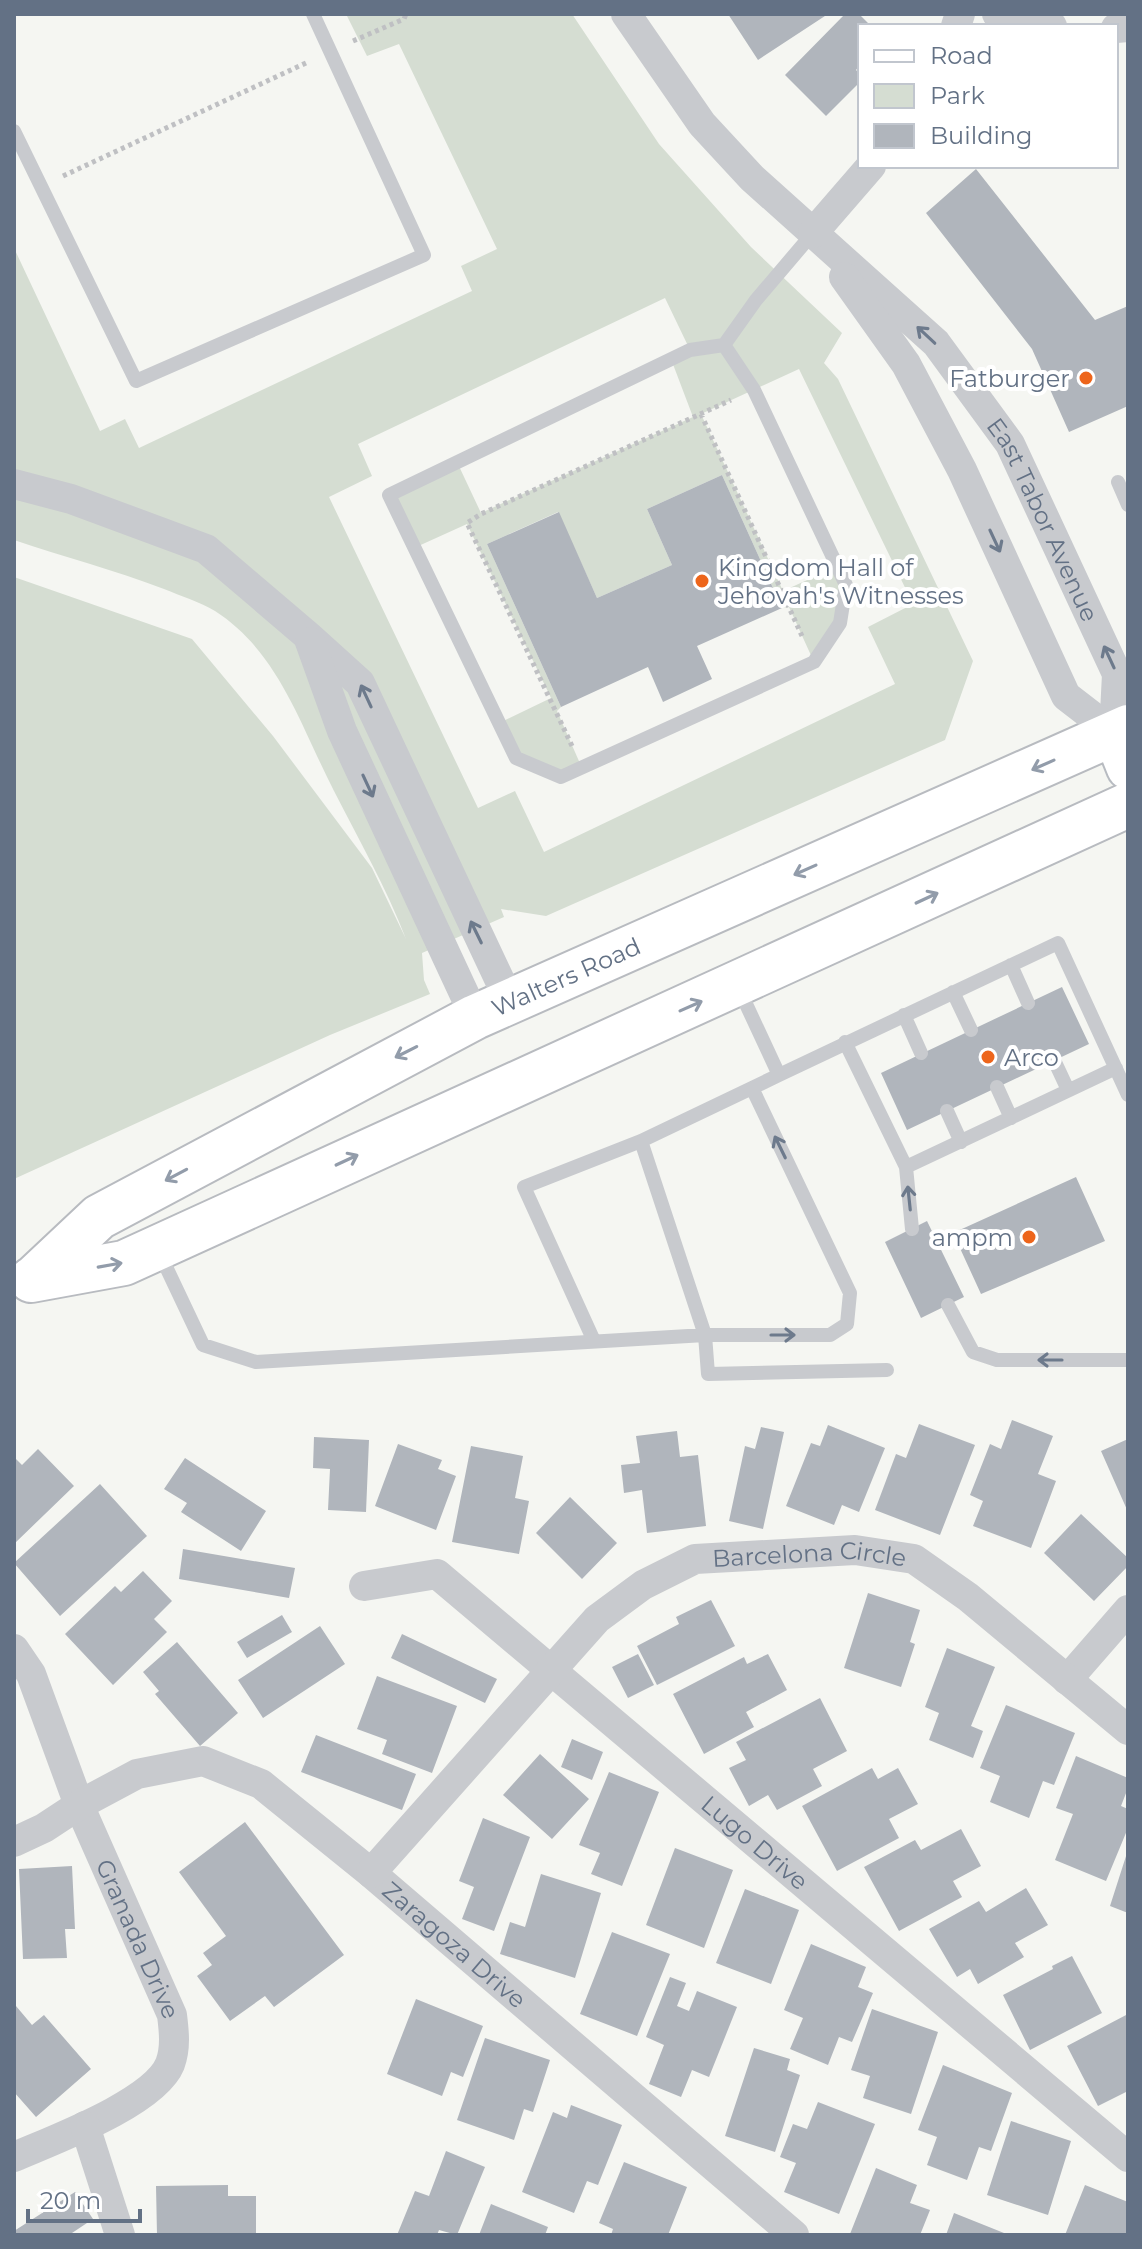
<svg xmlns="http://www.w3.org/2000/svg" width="1142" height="2249" viewBox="0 0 1142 2249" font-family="Montserrat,sans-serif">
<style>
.green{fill:#d5ddd2;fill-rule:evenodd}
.building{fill:#b0b5bc}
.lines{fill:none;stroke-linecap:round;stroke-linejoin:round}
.secondary-casing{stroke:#b7bbc1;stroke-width:46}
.primary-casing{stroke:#b8bbc0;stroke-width:48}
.path{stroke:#bfc0c3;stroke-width:5;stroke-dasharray:4 4;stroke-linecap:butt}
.lane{stroke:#c8cace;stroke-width:14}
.street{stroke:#c8cace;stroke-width:30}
.secondary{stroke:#fff;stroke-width:42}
.primary{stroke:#fff;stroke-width:44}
.oneway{stroke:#6d7a8c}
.oneway2{stroke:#929caa}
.poi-dot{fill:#ed651b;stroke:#fff;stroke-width:3}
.labels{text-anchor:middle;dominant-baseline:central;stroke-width:8;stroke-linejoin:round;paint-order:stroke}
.poi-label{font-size:24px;fill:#637185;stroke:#fff;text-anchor:end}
.street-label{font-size:24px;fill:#637185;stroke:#fff}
</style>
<rect width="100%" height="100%" fill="#f5f6f2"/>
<path class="green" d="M346 14H572L659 144 751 247 842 333 824 363 838 379 973 661 945 740 546 916 501 909 504 917 422 953 424 980 430 994 330 1035 14 1179V577L192 639 273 736 372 868 406 939C386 887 359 840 334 791 301 727 279 652 215 611 200 602 181 596 164 589 115 570 64 557 14 540V248L100 431 125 419 139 448 472 291 461 266 497 249 399 44 367 56ZM665 298 690 350 671 359 693 417 481 513 457 462 389 495 414 548 467 524 551 698 499 723 516 758 561 777 582 768 557 711 561 707 487 544 558 512 597 598 672 565 647 509 722 475 782 608 789 607 814 662 840 623 846 585 838 566 783 591 701 414 799 369 913 604 868 627 895 684 544 852 515 791 478 808 329 497 372 476 358 444Z"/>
<path class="building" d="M728 14H828L758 60Z
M845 14H859L871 26H860V65L856 70 860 74V82L826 116 785 75Z
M976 169 1095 320 1128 306V406L1069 432 1032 349 926 213Z
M722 475 782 608 697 646 712 679 663 702 648 667 561 707 487 544 559 512 597 598 672 565 647 509Z
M1062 987 1089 1044 907 1130 881 1073Z
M1076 1177 1105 1241 981 1294 953 1233Z
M927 1221 964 1297 921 1318 885 1242Z
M1012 1420 1053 1436 1038 1474 1056 1481 1031 1548 973 1526 983 1501 970 1495 990 1444 1001 1449Z
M919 1424 975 1445 940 1535 875 1510 896 1454 906 1458Z
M828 1425 885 1448 859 1512 842 1505 834 1525 786 1506 811 1443 820 1446Z
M761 1427 784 1432 763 1529 729 1521 745 1446 755 1449Z
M677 1431 680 1457 698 1455 706 1526 647 1533 642 1490 624 1493 621 1465 640 1463 636 1436Z
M314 1437 369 1440 366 1512 328 1510 330 1469 313 1468Z
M1128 1439V1512L1101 1451Z
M398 1444 442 1460 438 1469 456 1476 436 1530 375 1506Z
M471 1446 523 1456 515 1498 529 1501 519 1554 452 1542Z
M38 1449 74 1486 14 1544V1457L22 1465Z
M185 1458 266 1511 241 1551 181 1512 187 1503 164 1489Z
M100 1484 147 1536 60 1616 14 1563Z
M570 1497 617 1543 582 1579 536 1533Z
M1081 1514 1128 1558V1566L1094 1601 1044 1553Z
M183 1549 295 1568 289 1598 179 1579Z
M143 1571 172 1601 154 1619 167 1632 113 1685 65 1634 115 1586 121 1592Z
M868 1593 920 1610 910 1642 915 1644 901 1687 844 1668Z
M711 1600 735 1646 657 1685 637 1646 679 1624 676 1617Z
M282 1615 292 1632 247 1658 237 1642Z
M320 1626 345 1664 263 1718 238 1680Z
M402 1634 497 1679 485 1703 391 1658Z
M177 1642 238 1713 200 1746 155 1694 159 1691 143 1672Z
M947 1648 995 1667 971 1726 983 1731 973 1758 929 1740 939 1713 925 1707Z
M638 1654 654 1685 628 1698 612 1667Z
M768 1654 787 1690 746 1712 754 1727 704 1754 673 1694 744 1657 747 1664Z
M377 1676 457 1706 432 1773 382 1754 387 1740 357 1729Z
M820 1698 847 1751 813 1769 822 1786 777 1810 768 1795 749 1806 729 1768 746 1760 736 1742Z
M1006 1705 1075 1733 1054 1785 1043 1781 1029 1818 990 1802 1000 1776 980 1768Z
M316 1735 416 1774 402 1810 301 1772Z
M572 1739 603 1752 592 1780 561 1767Z
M540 1754 589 1799 552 1839 503 1795Z
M1076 1756 1128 1778V1788L1121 1806 1128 1809V1828L1106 1881 1055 1860 1073 1814 1056 1808Z
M872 1768 878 1779 898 1768 918 1804 889 1819 899 1838 837 1871 802 1806Z
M609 1772 659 1792 622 1886 591 1874 600 1853 579 1845Z
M483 1818 530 1837 494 1931 462 1919 474 1887 459 1881Z
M245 1822 344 1955 274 2007 265 1996 230 2021 197 1976 212 1965 203 1953 226 1936 179 1872Z
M961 1829 981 1866 953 1881 962 1897 899 1931 864 1867 915 1840 921 1850Z
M675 1848 733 1870 704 1948 646 1925Z
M1127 1853H1128V1913L1110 1906Z
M72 1866 75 1929H65L67 1958 23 1959 19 1869Z
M541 1874 601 1893 575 1978 500 1954 510 1922 525 1927Z
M1026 1888 1048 1925 1015 1943 1024 1957 978 1984 970 1969 957 1977 929 1929 979 1901 986 1912Z
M745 1889 799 1910 771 1984 716 1963Z
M612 1932 670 1954 637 2036 580 2014Z
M811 1944 866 1967 858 1987 873 1993 852 2042 839 2037 828 2065 790 2049 803 2018 784 2010Z
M1072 1956 1102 2013 1030 2050 1003 1995 1053 1969 1052 1966Z
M670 1977 686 1983 677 2006 689 2011 697 1991 737 2007 709 2077 692 2070 681 2097 649 2084 664 2045 646 2037Z
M416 1999 483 2026 463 2077 451 2072 442 2096 387 2074Z
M16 2006 32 2025 44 2015 91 2069 36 2117 14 2092Z
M872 2009 938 2032 911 2114 863 2098 870 2076 851 2070Z
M1128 2014V2091L1098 2106 1067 2046Z
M485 2038 550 2060 533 2112 524 2109 514 2140 457 2120Z
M754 2048 790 2059 787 2070 800 2075 775 2152 725 2136Z
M943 2065 1012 2093 991 2151 979 2147 967 2180 927 2165 937 2137 918 2130Z
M818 2102 875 2124 839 2214 784 2192 796 2163 780 2157 793 2124 807 2129Z
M571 2105 622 2125 598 2185 587 2181 574 2213 522 2192 553 2112 567 2118Z
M1011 2121 1071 2141 1048 2215 987 2195Z
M446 2151 485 2167 457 2235 439 2230 437 2235H397L415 2191 429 2196Z
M624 2162 687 2187 668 2235H611L613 2229 599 2223Z
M876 2168 917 2185 910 2203 930 2210 920 2235 850 2234Z
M228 2185V2196H256V2235H157L156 2186Z
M1085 2185 1128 2202V2235H1065Z
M75 2192 93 2219 69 2235H14V2231Z
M491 2204 548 2227 545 2235H479Z
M954 2213 1004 2233 1003 2235H946Z"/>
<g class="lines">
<defs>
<path id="secondary" d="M1114 733 1128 768"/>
<g id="primary">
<path id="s6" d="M33 1279 99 1217 475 1017 1128 727"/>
<path d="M31 1280 124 1263 1128 805"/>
</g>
</defs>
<use href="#secondary" class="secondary-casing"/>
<use href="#primary" class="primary-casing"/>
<path class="path" d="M353 41 404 19 406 14
M63 176 308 62
M701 414 802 636
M572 746 467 523 481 514 731 400"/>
<path class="lane" d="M14 131 136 381 424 255 313 14
M724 345 754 390 846 585 840 623 814 662 561 777 516 758 389 495 690 350 724 345 756 300 813 233
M1118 482 1128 505
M1011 965 1028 1003
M739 989 779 1075 1058 943 1128 1095
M953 992 971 1030
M904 1015 921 1053
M845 1042 906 1167 1116 1068
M1054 1060 1068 1090
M997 1087 1011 1118
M752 1088 850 1293 847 1324 830 1335H705L708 1374 887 1370
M947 1111 961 1142
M641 1141 779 1075
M906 1167 912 1229
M159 1252 203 1345 256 1362 705 1335 641 1141 524 1187 594 1341
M948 1305 973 1352 997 1360H1128"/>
<g class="street">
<path id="s1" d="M626 14 702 124 752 178 936 343 1010 444 1117 674 1114 733"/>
<path d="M997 14 1052 26"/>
<path d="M956 26 960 14"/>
<path d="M1116 28 1128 27"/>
<path d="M813 233 871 166"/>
<path d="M844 277 906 364 962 470 1066 696 1114 733"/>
<path d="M14 484 71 499 206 549 308 636 360 683 510 1002"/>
<path d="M310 642 342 731 475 1017"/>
<path id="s2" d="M364 1586 437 1574 1128 2157"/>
<path id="s3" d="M14 1649 31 1674 79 1805 172 2015C174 2031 176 2048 170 2064 154 2103 53 2140 14 2157"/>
<path d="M1067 1680 1128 1610"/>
<path id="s4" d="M14 1842 44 1828 79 1805 137 1774 203 1761 261 1784 371 1873 794 2235"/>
<path id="s5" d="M371 1873 597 1619 643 1585 695 1559 855 1550 914 1559 968 1597 1128 1730"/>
<path d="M85 2126 120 2235"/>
</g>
<use href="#secondary" class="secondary"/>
<use href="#primary" class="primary"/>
</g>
<defs><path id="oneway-shaft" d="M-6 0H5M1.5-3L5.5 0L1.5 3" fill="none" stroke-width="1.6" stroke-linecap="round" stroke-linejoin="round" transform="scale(2)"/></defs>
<g class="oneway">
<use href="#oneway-shaft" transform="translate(926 335) rotate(-137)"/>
<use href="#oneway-shaft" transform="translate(995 541) rotate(65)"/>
<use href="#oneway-shaft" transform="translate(1109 657) rotate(-115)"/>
<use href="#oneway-shaft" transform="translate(366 696) rotate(-115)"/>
<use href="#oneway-shaft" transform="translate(368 786) rotate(65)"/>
<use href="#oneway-shaft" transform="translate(476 932) rotate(-116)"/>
<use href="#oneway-shaft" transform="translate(780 1147) rotate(-116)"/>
<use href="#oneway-shaft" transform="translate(909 1198) rotate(-96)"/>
<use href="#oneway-shaft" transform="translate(783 1335)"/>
<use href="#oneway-shaft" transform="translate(1050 1360) rotate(180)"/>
</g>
<g class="oneway2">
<use href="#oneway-shaft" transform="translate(1043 765) rotate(156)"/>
<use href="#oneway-shaft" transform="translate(805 870) rotate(156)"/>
<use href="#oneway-shaft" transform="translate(927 898) rotate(-25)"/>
<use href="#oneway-shaft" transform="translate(691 1006) rotate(-24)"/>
<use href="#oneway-shaft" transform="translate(406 1052) rotate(153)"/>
<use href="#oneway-shaft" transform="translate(347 1160) rotate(-25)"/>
<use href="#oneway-shaft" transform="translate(176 1175) rotate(152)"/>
<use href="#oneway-shaft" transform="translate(110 1265) rotate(-10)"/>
</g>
<g class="poi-dot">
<circle cx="1086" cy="378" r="8"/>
<circle cx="702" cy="581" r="8"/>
<circle cx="988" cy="1057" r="8"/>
<circle cx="1029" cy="1237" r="8"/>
</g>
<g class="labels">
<g class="poi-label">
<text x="1070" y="378">Fatburger</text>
<text x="718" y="567" text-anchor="start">Kingdom Hall of<tspan x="718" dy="28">Jehovah's Witnesses</tspan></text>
<text x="1004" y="1057" text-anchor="start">Arco</text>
<text x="1013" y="1237">ampm</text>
</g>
<g class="street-label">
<text stroke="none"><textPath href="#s1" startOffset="662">East Tabor Avenue</textPath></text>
<text stroke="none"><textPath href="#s6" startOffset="616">Walters Road</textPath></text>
<text stroke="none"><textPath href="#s5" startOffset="570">Barcelona Circle</textPath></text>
<text stroke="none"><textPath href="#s2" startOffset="490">Lugo Drive</textPath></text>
<text stroke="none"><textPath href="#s3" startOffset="316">Granada Drive</textPath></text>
<text stroke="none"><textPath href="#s4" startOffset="522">Zaragoza Drive</textPath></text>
</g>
</g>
<rect width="1142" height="2249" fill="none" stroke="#637185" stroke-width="32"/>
<rect x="858" y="24" width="260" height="144" fill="#ffffff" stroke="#c1c6ce" stroke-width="2"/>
<rect x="874" y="50" width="40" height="12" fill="#ffffff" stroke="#c1c6ce" stroke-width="2"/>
<text x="930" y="64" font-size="24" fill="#637185">Road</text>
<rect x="874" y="84" width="40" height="24" fill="#d5ddd2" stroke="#c1c6ce" stroke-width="2"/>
<text x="930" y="104" font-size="24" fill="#637185">Park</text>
<rect x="874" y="124" width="40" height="24" fill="#b0b5bc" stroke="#c1c6ce" stroke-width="2"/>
<text x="930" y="144" font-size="24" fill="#637185">Building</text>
<path d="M28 2209v12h112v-12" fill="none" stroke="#637185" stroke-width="4"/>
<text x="40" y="2209" font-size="24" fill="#637185" stroke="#ffffff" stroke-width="6" paint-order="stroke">20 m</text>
</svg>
